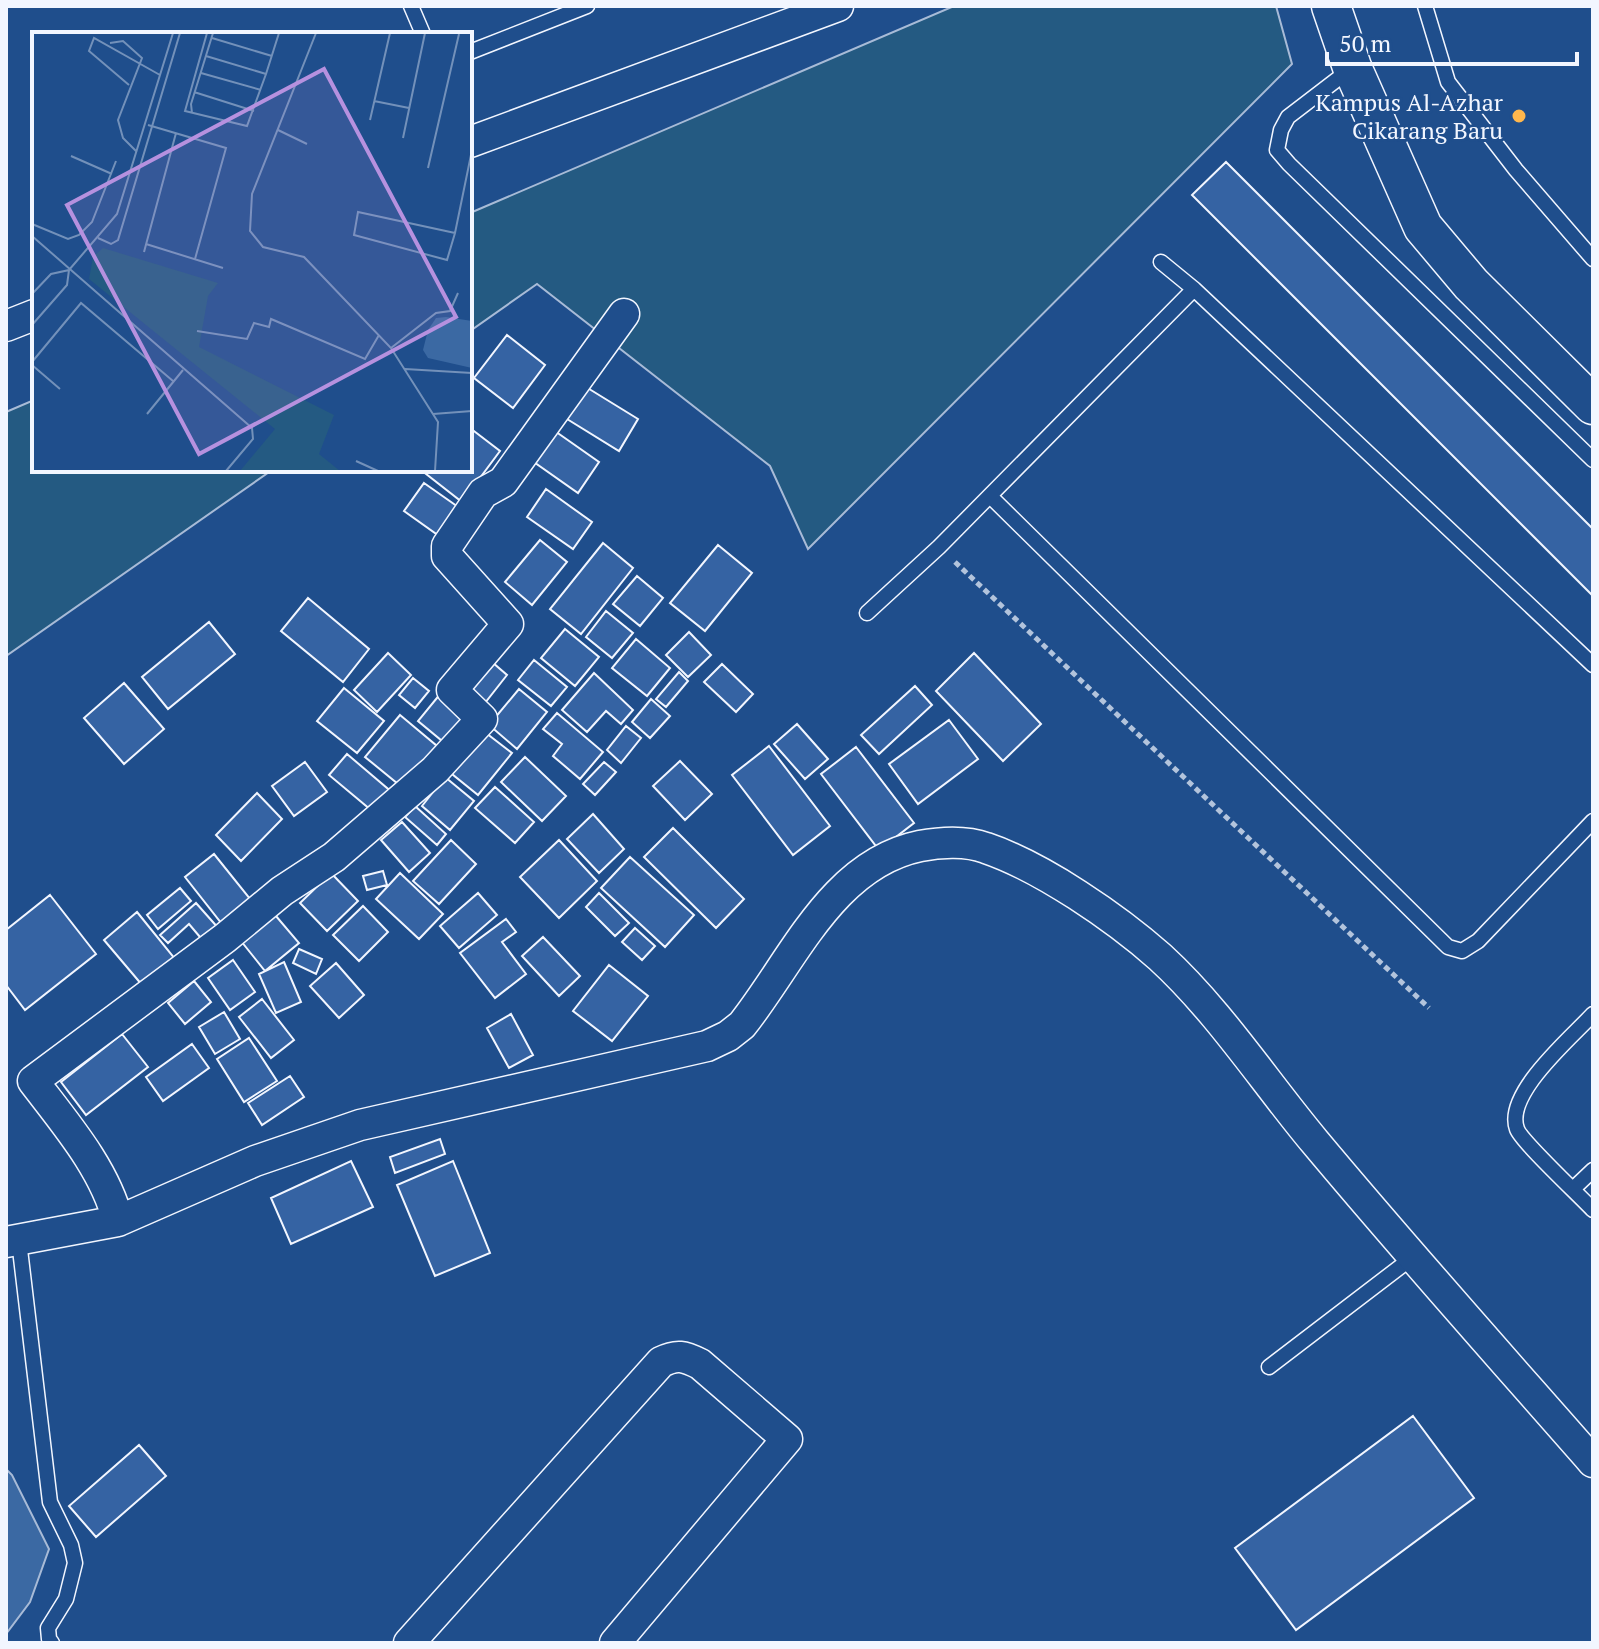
<svg xmlns="http://www.w3.org/2000/svg" width="1599" height="1649" viewBox="0 0 1599 1649" font-family="'PT Serif',serif">
<style>
.green{fill:#245a82;stroke:#a8bbd7;stroke-width:2}
.water{fill:#3b69a3;stroke:#a8bbd7;stroke-width:2}
.building{fill:#3563a3;stroke:#f2f6ff;stroke-width:2}
.lines{fill:none;stroke-linecap:round;stroke-linejoin:round}
.service-casing{stroke:#f2f6ff;stroke-width:17}
.minor-casing{stroke:#f2f6ff;stroke-width:33}
.tertiary-casing{stroke:#f2f6ff;stroke-width:41}
.path{stroke:#b3c4dc;stroke-width:5;stroke-dasharray:6 4;stroke-linecap:butt}
.service{stroke:#1f4e8c;stroke-width:14}
.minor{stroke:#1f4e8c;stroke-width:30}
.tertiary{stroke:#1f4e8c;stroke-width:38}
.poi-dot{fill:#ffb74d;stroke:#1f4e8c;stroke-width:3}
.labels{text-anchor:middle;dominant-baseline:central;stroke-width:6;stroke-linejoin:round;paint-order:stroke}
.poi-label{font-size:24px;fill:#f2f6ff;stroke:#1f4e8c;text-anchor:end}
.inset-road{fill:none;stroke:#7391ba;stroke-width:2}
.view{fill:#b691df;fill-opacity:0.15;stroke:#b691df;stroke-width:4}
.inset-edge{fill:none;stroke:#f2f6ff;stroke-width:4}
</style>
<rect width="100%" height="100%" fill="#1f4e8c"/>
<path class="green" d="M954 6H1276L1292 64 808 549 770 466 537 284 470 331V213Z
M34 400V470H272L6 656V412Z"/>
<path class="water" d="M6 1469 12 1475 49 1549 30 1602 6 1634Z"/>
<path class="building" d="M1226 162 1593 529V596L1192 195Z
M507 335 545 365 513 408 474 378Z
M586 387 638 419 619 451 567 419Z
M470 428 500 451 462 502 421 470H470Z
M552 429 599 462 578 493 531 460Z
M424 483 461 509 442 538 404 511Z
M546 489 592 522 573 549 527 517Z
M540 540 567 562 532 605 505 582Z
M603 543 633 568 581 634 550 609Z
M718 545 752 573 705 631 670 603Z
M637 576 663 598 640 626 613 604Z
M308 598 369 649 343 682 281 631Z
M606 611 633 633 612 658 586 637Z
M209 622 235 654 168 709 142 677Z
M565 629 599 657 575 686 541 658Z
M689 632 711 655 688 677 666 655Z
M636 639 670 668 647 696 612 668Z
M388 653 411 675 377 712 354 690Z
M974 653 1041 724 1003 761 936 691Z
M485 656 507 675 481 708 459 687Z
M534 660 567 687 551 706 518 680Z
M722 664 753 694 736 712 704 682Z
M679 672 688 681 666 707 656 699Z
M594 673 633 710 621 724 606 711 587 732 562 710Z
M413 678 429 691 415 708 399 695Z
M124 683 164 729 124 764 84 718Z
M915 686 932 705 879 754 861 735Z
M344 688 384 721 357 753 317 721Z
M519 689 547 712 517 749 489 725Z
M441 693 470 717 447 745 418 721Z
M651 699 670 716 650 738 632 722Z
M557 713 603 752 580 779 553 756 562 744 543 729Z
M400 715 437 746 403 788 365 757Z
M949 720 978 759 918 804 889 764Z
M797 724 828 759 805 779 774 744Z
M626 726 641 738 621 763 607 750Z
M486 733 512 753 478 795 452 774Z
M769 746 830 826 793 855 732 775Z
M856 747 914 823 879 850 821 774Z
M347 754 394 794 377 815 329 775Z
M525 757 566 796 542 821 501 782Z
M680 761 712 794 685 820 653 786Z
M305 762 327 792 294 816 272 786Z
M604 762 616 772 595 795 583 784Z
M445 777 474 801 450 830 422 806Z
M495 787 534 822 515 843 475 808Z
M257 793 282 819 241 861 216 835Z
M415 806 446 834 437 845 405 817Z
M593 814 624 849 599 873 567 839Z
M402 822 430 853 409 872 381 840Z
M673 828 744 899 716 928 644 857Z
M451 840 476 864 439 904 413 881Z
M559 840 597 881 559 918 520 877Z
M214 854 251 900 222 924 185 877Z
M630 857 694 915 665 947 601 888Z
M383 871 387 885 367 890 363 876Z
M331 873 358 901 327 931 300 903Z
M400 873 443 914 419 939 376 899Z
M180 888 191 901 158 929 147 915Z
M478 893 497 915 459 948 440 926Z
M599 893 629 923 615 936 586 907Z
M50 895 96 954 25 1010 6 985V930Z
M196 903 220 930 205 943 189 924 168 943 160 935Z
M363 906 388 932 359 961 333 935Z
M270 909 299 943 265 971 237 936Z
M137 912 180 965 148 992 104 940Z
M506 919 516 932 502 942 526 974 495 998 460 953Z
M635 928 655 946 642 960 622 942Z
M543 937 580 976 559 996 522 956Z
M299 949 322 959 316 974 293 963Z
M233 960 255 992 230 1010 208 978Z
M284 962 301 1002 276 1013 259 974Z
M336 963 364 995 339 1018 310 986Z
M609 965 648 996 612 1041 573 1011Z
M194 981 211 1002 185 1024 168 1003Z
M262 999 294 1040 271 1058 239 1017Z
M224 1012 240 1039 215 1054 199 1027Z
M511 1014 533 1055 509 1068 487 1028Z
M122 1034 148 1067 86 1115 61 1082Z
M249 1038 277 1081 244 1102 217 1059Z
M192 1044 209 1068 163 1101 146 1077Z
M290 1076 304 1097 262 1125 248 1103Z
M440 1139 445 1154 395 1173 390 1157Z
M351 1161 373 1207 291 1244 271 1198Z
M453 1161 490 1253 435 1276 397 1185Z
M1413 1416 1474 1498 1296 1630 1235 1548Z
M139 1445 166 1476 96 1537 69 1506Z"/>
<g class="lines">
<defs>
<path id="service" d="M411 6 423 34
M1425 6 1448 82 1516 170 1593 259
M470 52 587 6
M1352 68 1288 117 1281 130 1277 150 1289 164 1593 460
M1161 262 1194 289 1593 665
M990 496 1448 947 1462 951 1478 941 1593 821
M867 613 939 547 1194 289
M1593 1014C1571 1038 1504 1094 1517 1129 1521 1141 1580 1196 1593 1210
M1573 1189 1593 1170
M19 1241 50 1502 71 1545 75 1563 66 1599 48 1628 49 1639 52 1643
M1269 1367 1413 1257"/>
<path id="minor" d="M470 142 838 6
M6 326 34 315
M118 1221C105 1169 65 1123 33 1081L225 938 282 891 334 857 435 770 482 719 452 690 508 624 447 556V546L483 493 503 482 624 314
M6 1242 118 1221 255 1161 360 1125 707 1046 728 1036 742 1025C793 961 832 864 920 846 941 842 967 841 986 848 1042 867 1116 918 1160 957 1219 1011 1264 1081 1315 1142 1406 1251 1500 1356 1593 1462
M409 1643 661 1362C677 1354 684 1356 700 1364L787 1439 615 1643"/>
<path id="tertiary" d="M1331 6 1352 67 1423 227 1471 284 1593 405"/>
</defs>
<use href="#service" class="service-casing"/>
<use href="#minor" class="minor-casing"/>
<use href="#tertiary" class="tertiary-casing"/>
<path class="path" d="M955 562 1429 1008"/>
<use href="#service" class="service"/>
<use href="#minor" class="minor"/>
<use href="#tertiary" class="tertiary"/>
</g>
<circle class="poi-dot" cx="1519" cy="116" r="8"/>
<g class="labels">
<g class="poi-label">
<text x="1503" y="102">Kampus Al-Azhar<tspan x="1503" dy="28">Cikarang Baru</tspan></text>
</g>
</g>
<g transform="translate(32 32)">
<rect width="440" height="440" fill="#1f4e8c"/>
<path d="M71 216 186 251 176 264 167 315 302 383 287 422 308 439H208L243 397 57 247 61 225Z" fill="#245a82"/>
<path d="M414 285 440 289V336L396 326 391 318 396 298 404 286Z" fill="#3b69a3"/>
<path class="inset-road" d="M175 1 153 79 215 94 234 42M284 1 220 162 218 199 231 215 272 225 359 316 406 390 403 439M180 6 240 24M78 11 91 9 110 26 86 88 91 106 105 120M174 24 234 42 247 1M169 41 229 58M97 53 57 19 62 6 128 43M162 60 222 79M342 69 377 76M160 81 159 72 181 1M338 88 358 1M116 93 194 116 163 227M246 98 275 112M371 106 393 1M39 124 80 142M396 136 427 2M0 192 36 207 47 203 60 190 84 129M423 201 326 180 322 203 415 228 423 201 440 118M0 204 220 396 221 407 194 439M66 206 79 212 86 208 148 1M114 212 191 236M112 220 144 101M0 262 19 242 37 238 85 182 141 1M0 293 35 253 37 238M165 299 215 307 222 291 237 295 239 287 333 327 347 303M359 316 404 281 418 279 426 261M0 330 49 271 141 349M0 333 28 357M373 337 440 341M115 382 151 338M401 382 440 379M324 429 346 439"/>
<path class="view" d="M292 37 424 285 167 422 35 173Z"/>
<rect width="440" height="440" class="inset-edge"/>
</g>
<rect width="1599" height="1649" fill="none" stroke="#f2f6ff" stroke-width="16"/>
<path d="M1327 52v12h250v-12" fill="none" stroke="#f2f6ff" stroke-width="4"/>
<text x="1339" y="52" font-size="24" fill="#f2f6ff" stroke="#1f4e8c" stroke-width="6" paint-order="stroke">50 m</text>
</svg>
